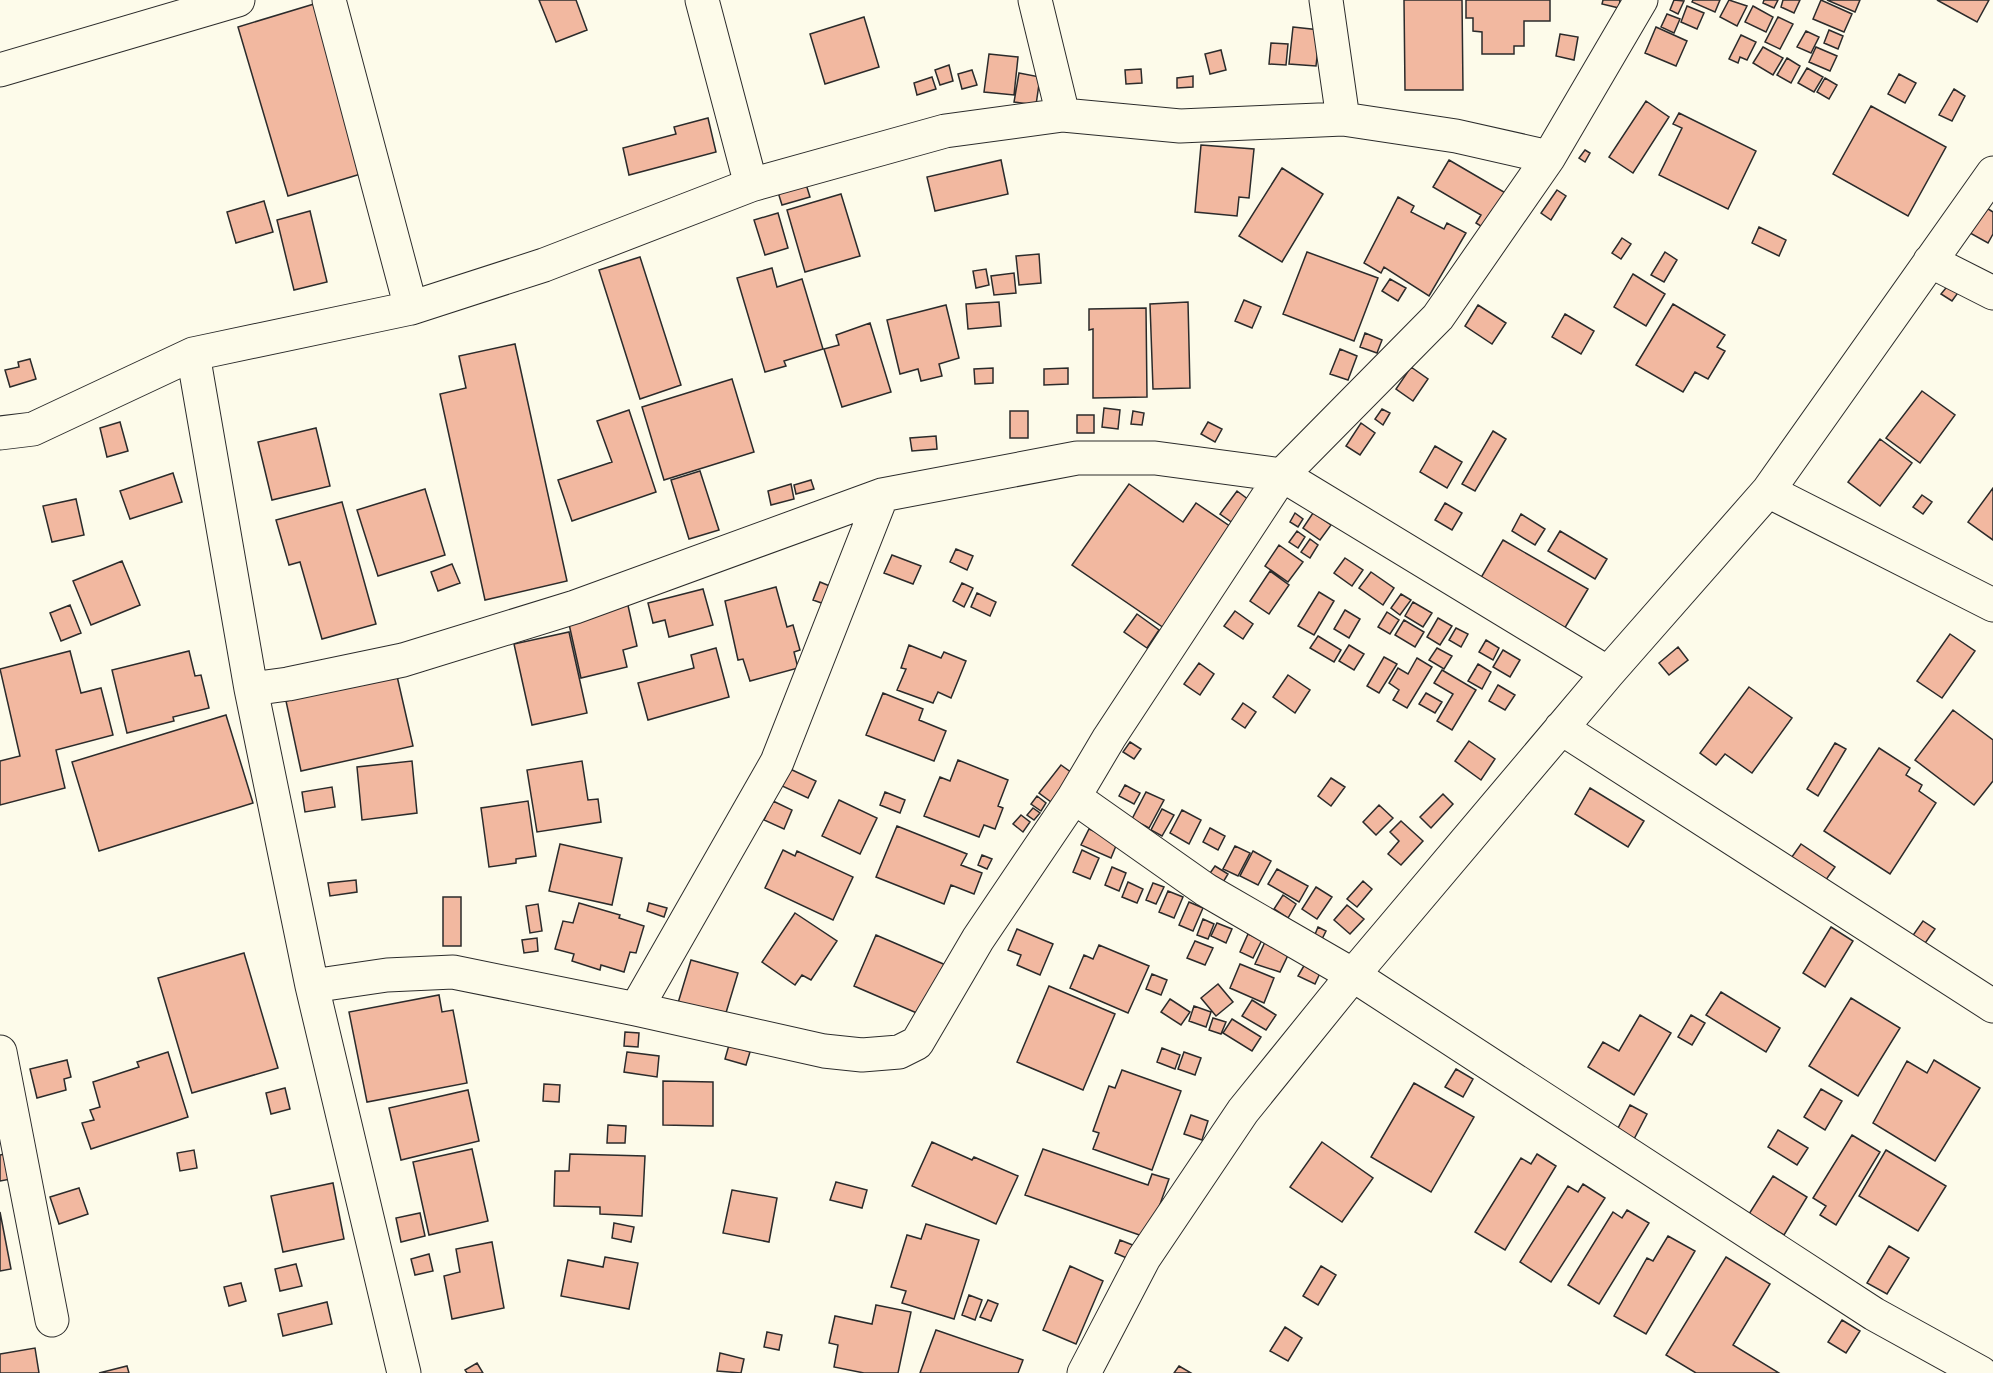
<svg xmlns="http://www.w3.org/2000/svg" width="1993" height="1373" viewBox="0 0 1993 1373" font-family="'Noto Serif',serif">
<style>
.building{fill:#f2b8a0;stroke:#2b2b2b;stroke-width:1.5}
.lines{fill:none;stroke-linecap:round;stroke-linejoin:round}
.minor-casing{stroke:#2b2b2b;stroke-width:35}
.minor{stroke:#fdfbea;stroke-width:33}
</style>
<rect width="100%" height="100%" fill="#fdfbea"/>
<path class="building" d="M539 0H576L587 30 556 42Z
M1404 0H1462L1463 90H1405Z
M1466 0H1550V21H1524V46H1514V54H1482V32L1473 31V18H1466Z
M1603 0H1620L1619 8 1602 4Z
M1674 0 1684 1 1678 14 1670 10Z
M1693 0H1720L1715 12 1692 2Z
M1729 0 1747 6 1737 26 1720 17Z
M1764 0H1778L1774 8 1763 3Z
M1783 0H1800L1794 13 1781 7Z
M1821 0 1852 14 1844 32 1813 19Z
M1827 0H1860L1855 12Z
M1937 0H1989L1977 22Z
M314 4 364 173 288 196 238 27Z
M1687 6 1704 13 1697 29 1681 22Z
M1753 6 1773 17 1766 32 1745 22Z
M1667 14 1680 19 1674 33 1661 27Z
M864 17 879 67 825 84 810 34Z
M1778 17 1793 24 1780 49 1765 42Z
M1293 27 1320 30 1316 66 1289 64Z
M1656 27 1687 41 1676 66 1645 53Z
M1829 30 1843 36 1838 49 1824 43Z
M1806 31 1819 37 1811 53 1797 47Z
M1560 34 1578 37 1574 60 1556 56Z
M1741 35 1756 42 1747 60 1740 57 1738 63 1729 59Z
M1271 43 1288 44 1286 65 1269 64Z
M1763 47 1783 58 1773 75 1753 63Z
M1816 47 1837 56 1830 71 1809 62Z
M1221 50 1226 70 1210 74 1205 54Z
M989 54 1018 57 1014 95 984 92Z
M1787 58 1800 66 1791 83 1777 75Z
M949 65 953 81 940 85 935 70Z
M1807 68 1823 77 1814 92 1798 83Z
M1141 69 1142 83 1126 84 1125 70Z
M972 70 977 85 962 89 958 74Z
M1019 73 1040 77 1036 105 1014 102Z
M1899 74 1916 83 1905 103 1888 94Z
M1193 76V87L1177 88V78Z
M932 77 936 89 917 95 914 83Z
M1825 78 1837 85 1829 99 1817 92Z
M1954 89 1965 96 1952 121 1939 115Z
M1646 101 1669 117 1633 173 1609 157Z
M1871 106 1946 147 1908 216 1833 174Z
M1679 113 1756 151 1728 209 1659 175 1682 128 1673 124Z
M708 118 716 152 629 175 623 148 676 134 674 127Z
M1201 145 1254 149 1249 198 1239 197 1237 216 1195 212Z
M1585 150 1590 153 1585 162 1579 158Z
M1001 160 1008 194 935 211 927 177Z
M1449 160 1509 195 1487 230 1476 223 1481 215 1433 187Z
M1282 168 1323 194 1282 262 1239 236Z
M805 181 810 197 782 205 777 189Z
M1557 190 1566 196 1551 220 1541 213Z
M841 194 860 256 805 272 787 210Z
M1398 197 1414 206 1411 212 1444 229 1447 223 1466 233 1429 296 1384 267 1381 273 1364 263Z
M264 201 273 232 236 243 227 212Z
M1985 207 1993 212V234L1988 243 1970 233Z
M310 211 327 282 294 290 277 220Z
M778 213 788 248 765 255 754 220Z
M1759 227 1786 240 1779 256 1752 243Z
M1622 238 1631 244 1621 259 1612 253Z
M1307 252 1378 278 1354 341 1283 314Z
M1665 252 1677 260 1664 282 1651 275Z
M1039 254 1041 283 1019 285 1016 256Z
M640 257 681 385 640 399 599 270Z
M772 268 777 287 802 279 823 349 784 361 786 366 765 372 737 278Z
M986 269 989 285 976 288 973 271Z
M1014 273 1016 293 994 295 991 276Z
M1633 274 1665 294 1646 326 1614 307Z
M1390 279 1406 288 1398 301 1382 291Z
M1950 283 1960 290 1952 301 1941 294Z
M1244 300 1261 307 1252 328 1235 321Z
M999 302 1001 326 968 329 966 304Z
M1188 302 1190 388 1153 389 1150 304Z
M1673 304 1725 335 1717 347 1725 351 1708 379 1695 372 1683 392 1636 365Z
M946 305 959 358 939 364 942 376 921 381 918 369 900 374 887 320Z
M1478 305 1506 323 1492 344 1465 326Z
M1146 308 1147 397 1093 398V329L1089 330V309Z
M1565 314 1594 331 1581 354 1552 337Z
M870 323 891 392 842 407 824 349 839 345 836 335Z
M1365 333 1382 340 1377 353 1360 347Z
M515 344 567 581 485 600 440 394 466 388 459 356Z
M1340 349 1357 356 1348 380 1330 374Z
M30 359 36 379 10 387 5 370 19 367 18 362Z
M1411 367 1428 379 1413 401 1396 389Z
M993 368V383L975 384 974 369Z
M1068 368V384L1044 385V369Z
M732 379 754 452 664 480 642 407Z
M1922 391 1955 415 1920 463 1886 438Z
M1104 408 1120 410 1118 429 1102 427Z
M1382 409 1390 413 1383 425 1375 419Z
M629 410 656 492 572 521 558 480 612 462 597 421Z
M1010 411H1028V438H1010Z
M1133 411 1144 413 1142 425 1131 424Z
M1077 415H1094V433H1077Z
M120 422 128 451 107 457 100 428Z
M1208 422 1222 429 1215 442 1201 434Z
M1361 423 1375 433 1360 455 1346 446Z
M316 428 330 486 272 500 258 442Z
M1493 431 1506 439 1475 491 1462 484Z
M936 436 937 449 912 451 910 438Z
M1880 439 1912 463 1880 506 1848 482Z
M1435 446 1462 462 1447 488 1420 472Z
M700 471 719 530 689 539 671 480Z
M173 473 182 502 130 519 120 491Z
M811 480 814 489 796 494 794 485Z
M791 484 794 499 771 505 768 491Z
M1129 484 1183 522 1196 503 1234 529 1164 628 1072 565Z
M1993 488V540L1968 522Z
M425 489 445 555 378 576 357 510Z
M1237 491 1253 503 1237 526 1220 514Z
M1922 495 1932 502 1923 514 1913 507Z
M76 499 84 535 52 542 43 506Z
M342 502 376 624 322 639 300 562 289 565 276 520Z
M1445 503 1462 513 1452 530 1435 520Z
M1295 513 1303 519 1298 527 1290 522Z
M1313 513 1331 525 1320 540 1303 528Z
M1521 514 1545 529 1535 545 1512 531Z
M1297 531 1305 537 1298 548 1289 542Z
M1560 531 1607 559 1595 579 1548 551Z
M1310 539 1318 545 1310 558 1301 552Z
M1503 540 1588 589 1563 631 1479 581Z
M1279 545 1303 562 1288 582 1265 566Z
M956 549 973 556 967 570 950 562Z
M892 555 921 566 913 584 884 573Z
M1345 558 1363 570 1352 586 1334 573Z
M122 561 140 605 91 625 73 581Z
M452 564 460 583 438 591 431 572Z
M1270 571 1289 585 1269 614 1250 601Z
M1371 572 1394 588 1383 605 1359 588Z
M820 582 837 589 830 606 813 600Z
M962 583 973 588 964 607 953 601Z
M776 587 787 627 793 625 800 650 794 652 798 668 750 681 743 659 738 660 725 601Z
M703 589 713 625 669 637 665 620 653 623 648 603Z
M1319 592 1334 601 1314 635 1298 626Z
M977 593 996 602 990 616 971 607Z
M1401 594 1411 600 1400 615 1391 608Z
M627 601 637 646 623 650 627 667 581 678 567 615Z
M1413 602 1432 613 1423 627 1405 616Z
M70 605 81 633 61 641 50 613Z
M1345 610 1360 619 1349 638 1334 629Z
M1235 611 1253 624 1243 639 1224 626Z
M1387 612 1399 620 1390 634 1378 627Z
M1137 614 1159 630 1147 648 1124 632Z
M1438 618 1452 626 1440 645 1427 637Z
M1404 620 1424 632 1415 647 1395 635Z
M1456 628 1468 634 1461 647 1449 640Z
M569 632 587 713 532 725 514 644Z
M1950 634 1975 651 1942 698 1917 681Z
M1318 636 1341 650 1334 662 1310 648Z
M1486 640 1499 648 1493 660 1479 652Z
M909 645 941 658 944 652 966 661 951 698 938 692 933 703 897 690 906 669 901 668Z
M1349 645 1364 654 1354 670 1339 661Z
M1678 647 1688 660 1669 675 1659 663Z
M716 648 729 697 648 720 638 683 694 668 691 655Z
M1437 648 1452 656 1444 669 1429 660Z
M1503 650 1520 660 1510 677 1493 667Z
M70 651 81 693 101 688 113 735 56 750 65 788 0 805V761L20 756 0 669Z
M189 651 195 676 201 675 209 708 173 717 174 721 127 733 112 670Z
M1384 657 1397 664 1379 693 1367 686Z
M1417 658 1432 667 1407 708 1393 700 1399 690 1389 683 1398 668 1408 674Z
M1199 663 1214 674 1200 695 1184 684Z
M1478 664 1491 672 1482 689 1468 681Z
M1442 670 1476 690 1452 730 1437 721 1453 694 1434 683Z
M1288 675 1310 690 1295 713 1273 697Z
M397 676 413 746 301 771 286 701Z
M1498 685 1515 695 1505 710 1489 701Z
M1749 687 1792 718 1752 773 1725 754 1716 765 1700 753Z
M883 693 923 709 919 720 946 731 934 761 866 735Z
M1426 693 1442 702 1435 713 1419 704Z
M1243 703 1256 712 1245 728 1232 719Z
M1953 710 1993 740V781L1974 805 1915 760Z
M226 715 253 803 99 851 72 762Z
M1469 741 1495 759 1481 780 1455 761Z
M1130 742 1141 749 1134 759 1123 752Z
M1835 743 1846 749 1818 796 1807 789Z
M1879 748 1910 768 1906 775 1922 785 1919 791 1936 803 1890 874 1824 831Z
M958 760 1008 780 998 806 1003 808 995 829 984 825 979 837 924 816 940 777 950 781Z
M412 761 417 813 362 820 357 767Z
M582 761 588 800 598 799 601 822 537 832 527 770Z
M1061 765 1072 773 1051 802 1039 793Z
M788 768 816 781 808 798 780 785Z
M1331 778 1345 787 1331 806 1318 796Z
M1125 785 1140 793 1134 804 1119 796Z
M332 787 335 807 305 812 302 792Z
M1590 788 1644 821 1628 847 1575 814Z
M885 792 905 800 900 813 880 805Z
M1146 792 1164 800 1149 828 1132 819Z
M1443 794 1453 804 1431 828 1420 817Z
M1037 796 1046 803 1041 811 1031 804Z
M839 800 877 818 860 854 822 836Z
M528 801 536 856 516 859V863L489 867 481 808Z
M773 801 792 810 784 829 764 820Z
M1379 805 1393 818 1376 835 1363 822Z
M1033 808 1040 813 1034 820 1027 815Z
M1162 809 1174 815 1162 836 1151 830Z
M1182 810 1201 820 1189 844 1170 833Z
M1021 815 1030 822 1023 832 1013 824Z
M1401 821 1423 841 1401 865 1388 854 1399 841 1390 832Z
M897 826 967 854 961 865 982 873 974 894 951 885 944 904 876 877Z
M1210 828 1225 836 1218 850 1203 842Z
M1089 829 1118 841 1111 858 1081 845Z
M560 844 622 858 612 905 549 891Z
M1801 844 1835 867 1823 884 1789 861Z
M1235 846 1250 853 1238 876 1223 869Z
M783 850 795 856 797 851 853 877 833 920 765 888Z
M1082 850 1099 858 1090 879 1073 872Z
M1253 851 1271 861 1258 885 1240 876Z
M982 855 992 859 987 869 978 865Z
M1215 866 1228 874 1222 884 1208 876Z
M1112 867 1126 873 1119 891 1105 885Z
M1277 869 1308 886 1299 902 1268 884Z
M356 880 357 892 330 896 328 883Z
M1363 881 1372 889 1357 907 1347 899Z
M1128 882 1143 889 1137 903 1122 897Z
M1153 883 1164 887 1156 904 1146 900Z
M1316 887 1332 897 1317 919 1302 909Z
M1168 891 1183 897 1174 918 1159 912Z
M1283 895 1296 904 1288 918 1274 909Z
M443 897H461V946H443Z
M1189 902 1203 908 1193 931 1179 925Z
M579 903 620 915 619 918 644 926 636 953 630 952 624 972 601 965 600 970 572 961 574 954 555 949 563 921 573 923Z
M649 903 667 908 664 917 647 911Z
M538 904 542 931 530 933 526 906Z
M1347 905 1364 919 1350 934 1334 920Z
M795 913 837 941 811 980 802 975 795 985 762 962Z
M1203 919 1214 924 1208 939 1197 935Z
M1923 921 1935 929 1921 949 1909 941Z
M1217 923 1232 929 1226 943 1211 936Z
M1318 927 1326 931 1321 941 1314 937Z
M1831 927 1853 941 1825 987 1803 973Z
M1017 929 1053 944 1040 975 1017 965 1021 955 1008 950Z
M1248 934 1262 940 1253 958 1240 952Z
M876 935 948 966 926 1017 854 986Z
M537 938 538 951 524 953 522 940Z
M1195 941 1213 948 1205 965 1187 958Z
M1265 942 1289 953 1280 972 1255 964Z
M1099 945 1149 966 1128 1013 1070 988 1084 955 1093 959Z
M244 953 278 1068 192 1093 158 978Z
M691 960 738 973 725 1016 678 1003Z
M1240 964 1274 978 1264 1003 1230 988Z
M1305 964 1321 971 1315 984 1298 976Z
M1152 974 1167 980 1161 995 1146 989Z
M1218 984 1233 1002 1216 1016 1201 998Z
M1049 986 1115 1014 1083 1090 1017 1062Z
M1721 992 1780 1028 1766 1052 1706 1015Z
M439 995 442 1012 453 1010 467 1083 367 1102 349 1012Z
M1851 998 1900 1028 1858 1096 1809 1066Z
M1170 999 1190 1012 1181 1025 1161 1012Z
M1252 1000 1276 1015 1266 1030 1242 1016Z
M1194 1006 1211 1012 1206 1027 1189 1021Z
M1640 1015 1671 1033 1634 1095 1588 1067 1603 1042 1619 1051Z
M1691 1015 1705 1023 1692 1045 1678 1037Z
M1213 1018 1226 1022 1221 1034 1209 1030Z
M1232 1019 1261 1037 1252 1051 1223 1033Z
M625 1032 639 1033 638 1047 624 1046Z
M729 1045 750 1052 746 1065 725 1059Z
M1162 1048 1180 1055 1175 1069 1157 1062Z
M168 1052 188 1117 91 1149 82 1123 94 1120 90 1110 100 1107 93 1082 139 1067 137 1062Z
M627 1052 659 1056 657 1077 624 1072Z
M1184 1052 1201 1058 1195 1075 1178 1069Z
M67 1060 71 1077 64 1079 66 1090 37 1098 30 1069Z
M1934 1060 1980 1088 1935 1161 1873 1123 1907 1061 1927 1073Z
M1456 1069 1473 1079 1463 1097 1445 1087Z
M1122 1070 1181 1091 1152 1170 1093 1149 1099 1133 1093 1131 1109 1086 1115 1088Z
M663 1081 713 1082V1126L663 1125Z
M1414 1083 1474 1117 1431 1192 1371 1157Z
M544 1084 560 1085 559 1102 543 1101Z
M285 1088 290 1109 271 1114 266 1093Z
M1821 1089 1842 1101 1825 1130 1804 1117Z
M468 1090 479 1141 401 1160 389 1108Z
M1630 1105 1647 1114 1633 1141 1616 1132Z
M1191 1115 1208 1121 1202 1140 1184 1134Z
M608 1125 626 1126 625 1143H607Z
M1778 1130 1808 1148 1797 1165 1768 1147Z
M1852 1135 1880 1152 1836 1225 1820 1215 1826 1206 1813 1198Z
M932 1142 972 1160 974 1157 1018 1176 996 1224 912 1186Z
M1322 1142 1373 1178 1342 1222 1290 1187Z
M472 1149 488 1221 429 1235 413 1162Z
M1043 1149 1148 1185 1152 1174 1169 1179 1148 1238 1025 1195Z
M194 1150 197 1168 180 1171 177 1153Z
M1886 1150 1946 1186 1918 1231 1859 1196Z
M5 1154 11 1179 0 1181V1155Z
M570 1154 645 1156 642 1216 600 1214V1207L554 1206 555 1171H569Z
M1537 1154 1556 1166 1505 1250 1475 1232 1521 1158 1531 1164Z
M1773 1176 1807 1197 1784 1235 1749 1214Z
M836 1182 867 1190 862 1208 830 1200Z
M333 1183 344 1239 283 1252 271 1196Z
M1583 1184 1605 1198 1551 1282 1520 1262 1568 1186 1578 1192Z
M79 1188 88 1214 59 1224 50 1197Z
M732 1190 777 1198 769 1242 723 1233Z
M1627 1210 1649 1223 1599 1304 1568 1285 1613 1212 1622 1218Z
M0 1212 11 1269 0 1271Z
M420 1213 425 1236 401 1242 396 1218Z
M614 1223 634 1227 631 1242 612 1238Z
M926 1224 979 1240 954 1319 902 1303 906 1291 891 1287 907 1235 921 1239Z
M1668 1236 1695 1251 1646 1334 1614 1316 1647 1258 1653 1261Z
M1120 1240 1135 1246 1129 1259 1115 1253Z
M492 1242 504 1308 452 1319 444 1276 460 1272 456 1249Z
M1889 1246 1909 1258 1887 1294 1867 1283Z
M429 1254 433 1271 415 1275 411 1259Z
M605 1257 638 1263 629 1309 561 1296 568 1260 603 1267Z
M1726 1257 1770 1284 1733 1345 1779 1373H1696L1666 1355Z
M296 1264 302 1286 280 1291 275 1269Z
M1070 1266 1103 1281 1076 1344 1043 1330Z
M1321 1266 1336 1275 1318 1305 1303 1296Z
M241 1283 246 1301 229 1306 224 1287Z
M969 1295 982 1300 975 1320 962 1315Z
M988 1300 998 1304 991 1321 980 1317Z
M327 1302 332 1324 283 1336 278 1314Z
M876 1305 911 1312 898 1373H864L834 1367 838 1345 829 1343 835 1316 872 1324Z
M1842 1320 1860 1331 1846 1353 1828 1342Z
M1285 1327 1302 1338 1288 1361 1270 1351Z
M936 1330 1023 1360 1018 1373H920Z
M767 1332 782 1335 779 1350 764 1347Z
M35 1348 39 1373H0V1354Z
M720 1353 744 1359 741 1373 717 1371Z
M477 1363 483 1373H467L465 1370Z
M127 1366 129 1373H99Z
M1179 1366 1191 1373H1174Z"/>
<g class="lines">
<defs>
<path id="minor" d="M329 0 411 308
M702 0 751 185
M1035 0 1063 115
M1326 0 1343 119
M0 70 238 0
M1930 261 1993 293
M193 354 251 689 288 684 403 660 575 607 882 495 1077 458H1155L1282 475 1608 673
M0 433 33 429 193 354 411 308 544 265 751 185 945 131 1063 115 1180 126 1343 119 1456 136 1549 157
M1768 491 1993 605
M251 689 312 986
M1561 728 1993 1006
M1074 797 1206 890 1353 975 1874 1314 1981 1373
M636 1009 777 762 882 495
M0 1052 52 1320
M404 1373 312 986 387 975 453 972 636 1009 824 1051 862 1055 899 1052 917 1043 978 939 1074 797 1109 738 1282 475 1438 317 1549 157 1641 0
M1084 1373 1144 1258 1243 1111 1353 975 1608 673 1768 491 1993 173"/>
</defs>
<use href="#minor" class="minor-casing"/>
<use href="#minor" class="minor"/>
</g>
</svg>
